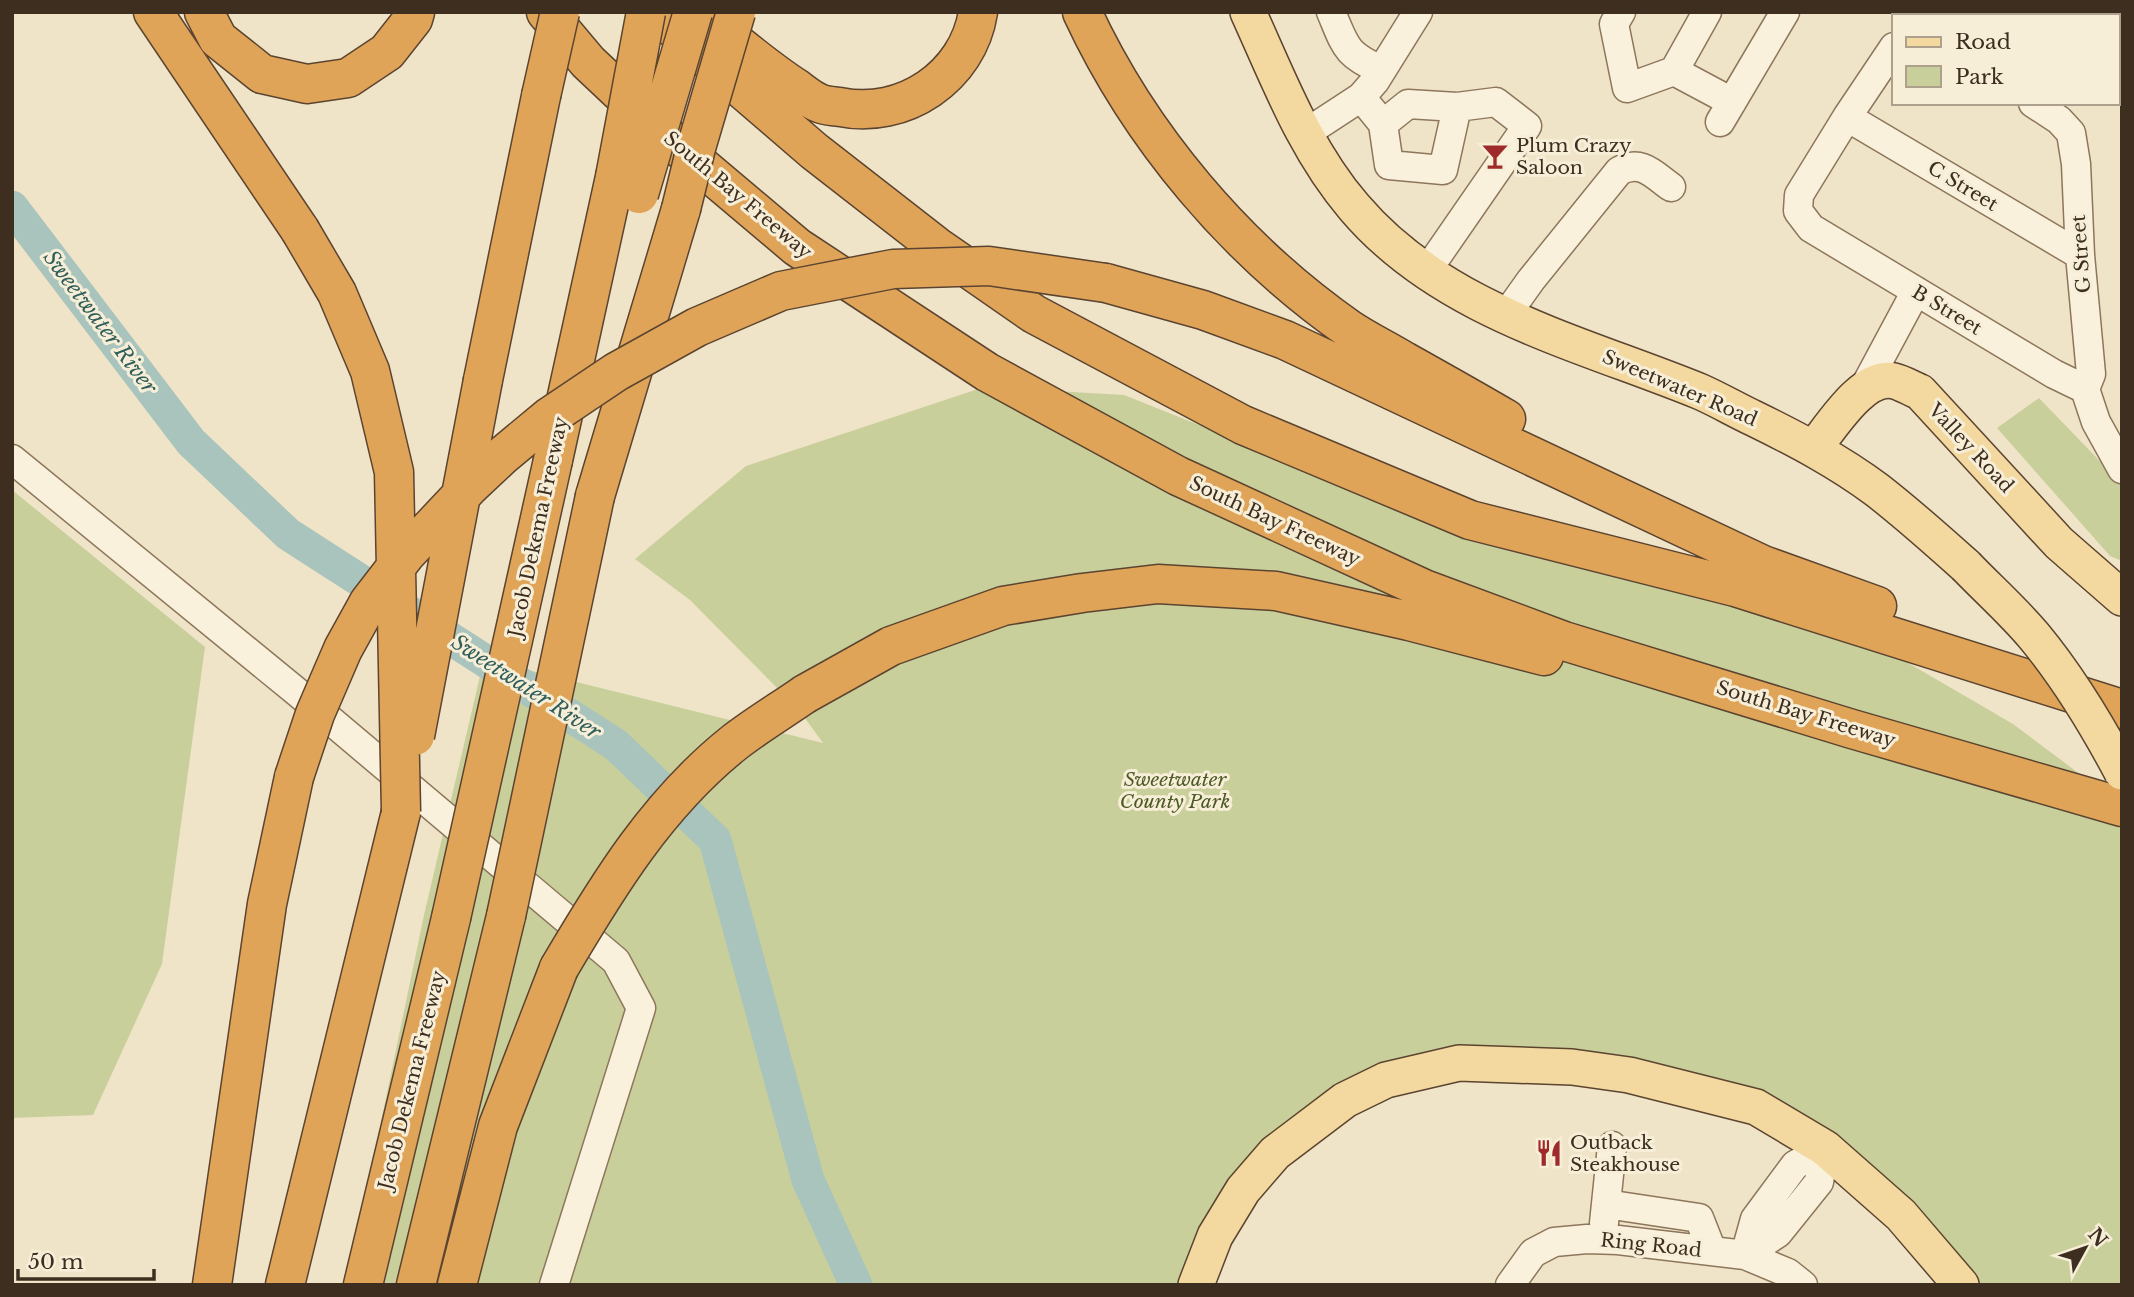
<svg xmlns="http://www.w3.org/2000/svg" width="2134" height="1297" viewBox="0 0 2134 1297" font-family="'Libre Baskerville',serif">
<style>
.green{fill:#c9cf9b}
.lines{fill:none;stroke-linecap:round;stroke-linejoin:round}
.river{stroke:#a9c4bc;stroke-width:33}
.minor-casing{stroke:#8d765c;stroke-width:31}
.major-casing{stroke:#5b4430;stroke-width:38}
.highway-casing{stroke:#5b4430;stroke-width:41}
.minor{stroke:#faf1dc;stroke-width:28}
.major{stroke:#f3d9a0;stroke-width:35}
.highway{stroke:#e0a458;stroke-width:38}
.major-bridge-casing{stroke:#5b4430;stroke-width:38;stroke-linecap:butt}
.highway-bridge-casing{stroke:#5b4430;stroke-width:41;stroke-linecap:butt}
.major-bridge{stroke:#f3d9a0;stroke-width:35}
.highway-bridge{stroke:#e0a458;stroke-width:38}
.labels{text-anchor:middle;dominant-baseline:central;stroke-width:6;stroke-linejoin:round;paint-order:stroke}
.poi-label{font-size:19px;fill:#3d2e20;stroke:#f7eed8;text-anchor:start}
.street-label{font-size:19px;fill:#3d2e20;stroke:#f7eed8}
.park-label{font-size:19px;font-style:italic;fill:#4d5a26;stroke:#f7eed8}
.water-label{font-size:21px;font-style:italic;fill:#2f5d5a;stroke:#f7eed8}
</style>
<rect width="100%" height="100%" fill="#f0e4c8"/>
<path class="green" d="M984 387 1124 395 1242 442 1831 618 2013 724 2089 781 2122 814V1285H1959L1755 1107 1459 1064 1293 1136 1196 1285H347L424 915 484 659 823 743 799 710 690 600 635 559 746 466Z
M2039 398 2122 484V561L2110 556 1997 428Z
M12 490 205 647 162 964 93 1115 12 1118Z"/>
<g class="lines">
<path class="river" d="M12 207 191 442 288 534 616 745 715 840 808 1180 856 1285"/>
<defs>
<path id="minor" d="M1331 12C1346 47 1345 54 1381 70
M1621 12 1614 24 1627 88 1674 71 1707 12
M1914 16 1916 12
M2043 16 2046 12
M1894 47 1847 117 1799 195 1798 211 1811 228 2054 374 2085 389
M1674 71 1732 102
M1361 97 1383 124 1389 165 1443 170 1457 107 1408 104 1383 124
M2033 103 2059 120 2071 133 2076 164 2080 255 2091 374 2085 389 2096 422 2122 469
M1847 117 2080 255
M1720 122 1785 12
M1303 135 1361 97 1375 81 1418 12
M1426 272 1527 126 1496 102 1457 107
M1506 315 1531 280 1619 171C1641 159 1653 174 1671 187
M1864 388 1916 291
M12 459 297 692 616 961 641 1008 554 1285
M1606 1204 1699 1218 1712 1251
M1604 1223 1612 1146
M1745 1255 1778 1233 1819 1182 1825 1148
M1745 1255 1755 1219 1795 1165 1825 1148
M1510 1285 1533 1253 1554 1242 1587 1239 1618 1240 1745 1255 1788 1273 1803 1285"/>
<path id="major" d="M1248 12C1279 80 1305 150 1354 207 1442 311 1581 343 1701 392 1719 400 1736 410 1753 418 1796 439 1838 461 1877 490 1908 514 1937 540 1966 566
M1814 448C1832 426 1863 374 1894 381 1903 383 1912 389 1920 392L2059 543 2122 598
M1196 1285 1215 1236 1243 1190 1275 1153 1345 1100 1386 1080 1459 1063 1572 1067 1629 1075 1756 1107 1825 1148 1901 1215 1961 1285"/>
<path id="highway" d="M153 12 300 230
M204 12 218 39 262 74 307 84 348 78 387 52 413 19 415 12
M546 12 588 62 675 144 797 247 987 372 1178 476 1424 589 1564 641 1852 729 2122 807
M656 12 706 58 814 151 936 246 1034 314 1243 425 1470 520 1735 587 2122 709
M698 12C730 38 762 66 796 88 803 93 811 100 819 103 825 106 833 106 840 107 903 120 968 77 978 12
M1082 12C1140 137 1236 250 1349 329 1367 341 1386 350 1404 361 1438 380 1472 399 1506 419
M1106 283 1203 310 1285 340 1763 565 1877 606
M483 380 541 96
M553 460 615 177
M595 496 681 209
M805 694 891 646 1003 606 1082 593 1158 584 1276 591 1409 621 1544 656
M212 1285 267 904 294 777
M285 1285 401 812
M363 1285 451 918
M416 1285 506 916
M457 1285 498 1126 559 968"/>
</defs>
<use href="#minor" class="minor-casing"/>
<use href="#major" class="major-casing"/>
<use href="#highway" class="highway-casing"/>
<use href="#minor" class="minor"/>
<use href="#major" class="major"/>
<use href="#highway" class="highway"/>
<defs>
<path id="major-bridge" d="M1966 566C1988 589 2013 611 2034 636 2068 677 2097 725 2122 772"/>
<path id="highway-bridge" d="M541 96 560 12
M615 177 646 12
M639 194 693 12
M681 209 696 148 736 12
M300 230 337 293 370 371 394 472 401 812
M415 736 483 380
M294 777 315 714 343 649 369 602 406 554 470 486 502 456 549 417 616 372 697 327 781 291 893 269 989 266 1106 283
M506 916 595 496
M451 918 553 460
M559 968C608 885 658 803 735 742 757 725 782 710 805 694"/>
</defs>
<use href="#major-bridge" class="major-bridge-casing"/>
<use href="#highway-bridge" class="highway-bridge-casing"/>
<use href="#major-bridge" class="major-bridge"/>
<use href="#highway-bridge" class="highway-bridge"/>
</g>
<defs>
<symbol id="bar-bare" viewBox="-9 -9 18 18"><path d="M-6-5H6L.8 .8V4.5H3.5V6h-7V4.5H-.8V.8Z" fill="#9e2a2b" stroke="#f7eed8" stroke-width="2.5" paint-order="stroke"/></symbol>
<symbol id="restaurant-bare" viewBox="-9 -9 18 18"><path d="M-5-6h1v4h1v-4h1v4h1v-4h1v5L-1.5 .5V6h-2V.5L-5-1ZM5-6V6H3V1.5H1.5Q1.5-4 5-6Z" fill="#9e2a2b" stroke="#f7eed8" stroke-width="2.5" paint-order="stroke"/></symbol>
</defs>
<g fill-rule="evenodd">
<use href="#bar-bare" x="1476" y="137" width="38" height="38"/>
<use href="#restaurant-bare" x="1530" y="1134" width="38" height="38"/>
</g>
<g class="labels">
<g class="poi-label">
<text x="1516" y="145">Plum Crazy<tspan x="1516" dy="22">Saloon</tspan></text>
<text x="1570" y="1142">Outback<tspan x="1570" dy="22">Steakhouse</tspan></text>
</g>
<g class="street-label">
<text transform="translate(1963 186) rotate(31)">C Street</text>
<text transform="translate(738 195) rotate(40)">South Bay Freeway</text>
<text transform="translate(2081 254) rotate(-94)">G Street</text>
<text transform="translate(1947 310) rotate(31)">B Street</text>
<text transform="translate(1680 388) rotate(23)">Sweetwater Road</text>
<text transform="translate(1971 448) rotate(47)">Valley Road</text>
<text transform="translate(1275 521) rotate(25)">South Bay Freeway</text>
<text transform="translate(538 527) rotate(-78)">Jacob Dekema Freeway</text>
<text transform="translate(1806 714) rotate(17)">South Bay Freeway</text>
<text transform="translate(412 1080) rotate(-76)">Jacob Dekema Freeway</text>
<text transform="translate(1651 1245) rotate(6)">Ring Road</text>
</g>
<g class="park-label">
<text x="1175" y="779">Sweetwater<tspan x="1175" dy="22">County Park</tspan></text>
</g>
<g class="water-label">
<text transform="translate(100 322) rotate(53)">Sweetwater River</text>
<text transform="translate(526 687) rotate(33)">Sweetwater River</text>
</g>
</g>
<rect width="2134" height="1297" fill="none" stroke="#3d2e20" stroke-width="28"/>
<rect x="1892" y="14" width="228" height="91" fill="#f7eed8" stroke="#ada18e" stroke-width="2"/>
<rect x="1906" y="37" width="35" height="10" fill="#f3d9a0" stroke="#ada18e" stroke-width="2"/>
<text x="1955" y="49" font-size="21" fill="#3d2e20">Road</text>
<rect x="1906" y="66" width="35" height="21" fill="#c9cf9b" stroke="#ada18e" stroke-width="2"/>
<text x="1955" y="84" font-size="21" fill="#3d2e20">Park</text>
<g transform="translate(2085 1248) rotate(50)" stroke="#f7eed8" stroke-width="5" paint-order="stroke">
<path d="M0-5L12 26L0 18L-12 26Z" fill="#3d2e20"/>
<text y="-10" font-size="19" font-weight="bold" text-anchor="middle" fill="#3d2e20">N</text>
</g>
<path d="M18 1269v10h136v-10" fill="none" stroke="#3d2e20" stroke-width="3.5"/>
<text x="28" y="1269" font-size="21" fill="#3d2e20" stroke="#f7eed8" stroke-width="5" paint-order="stroke">50 m</text>
</svg>
